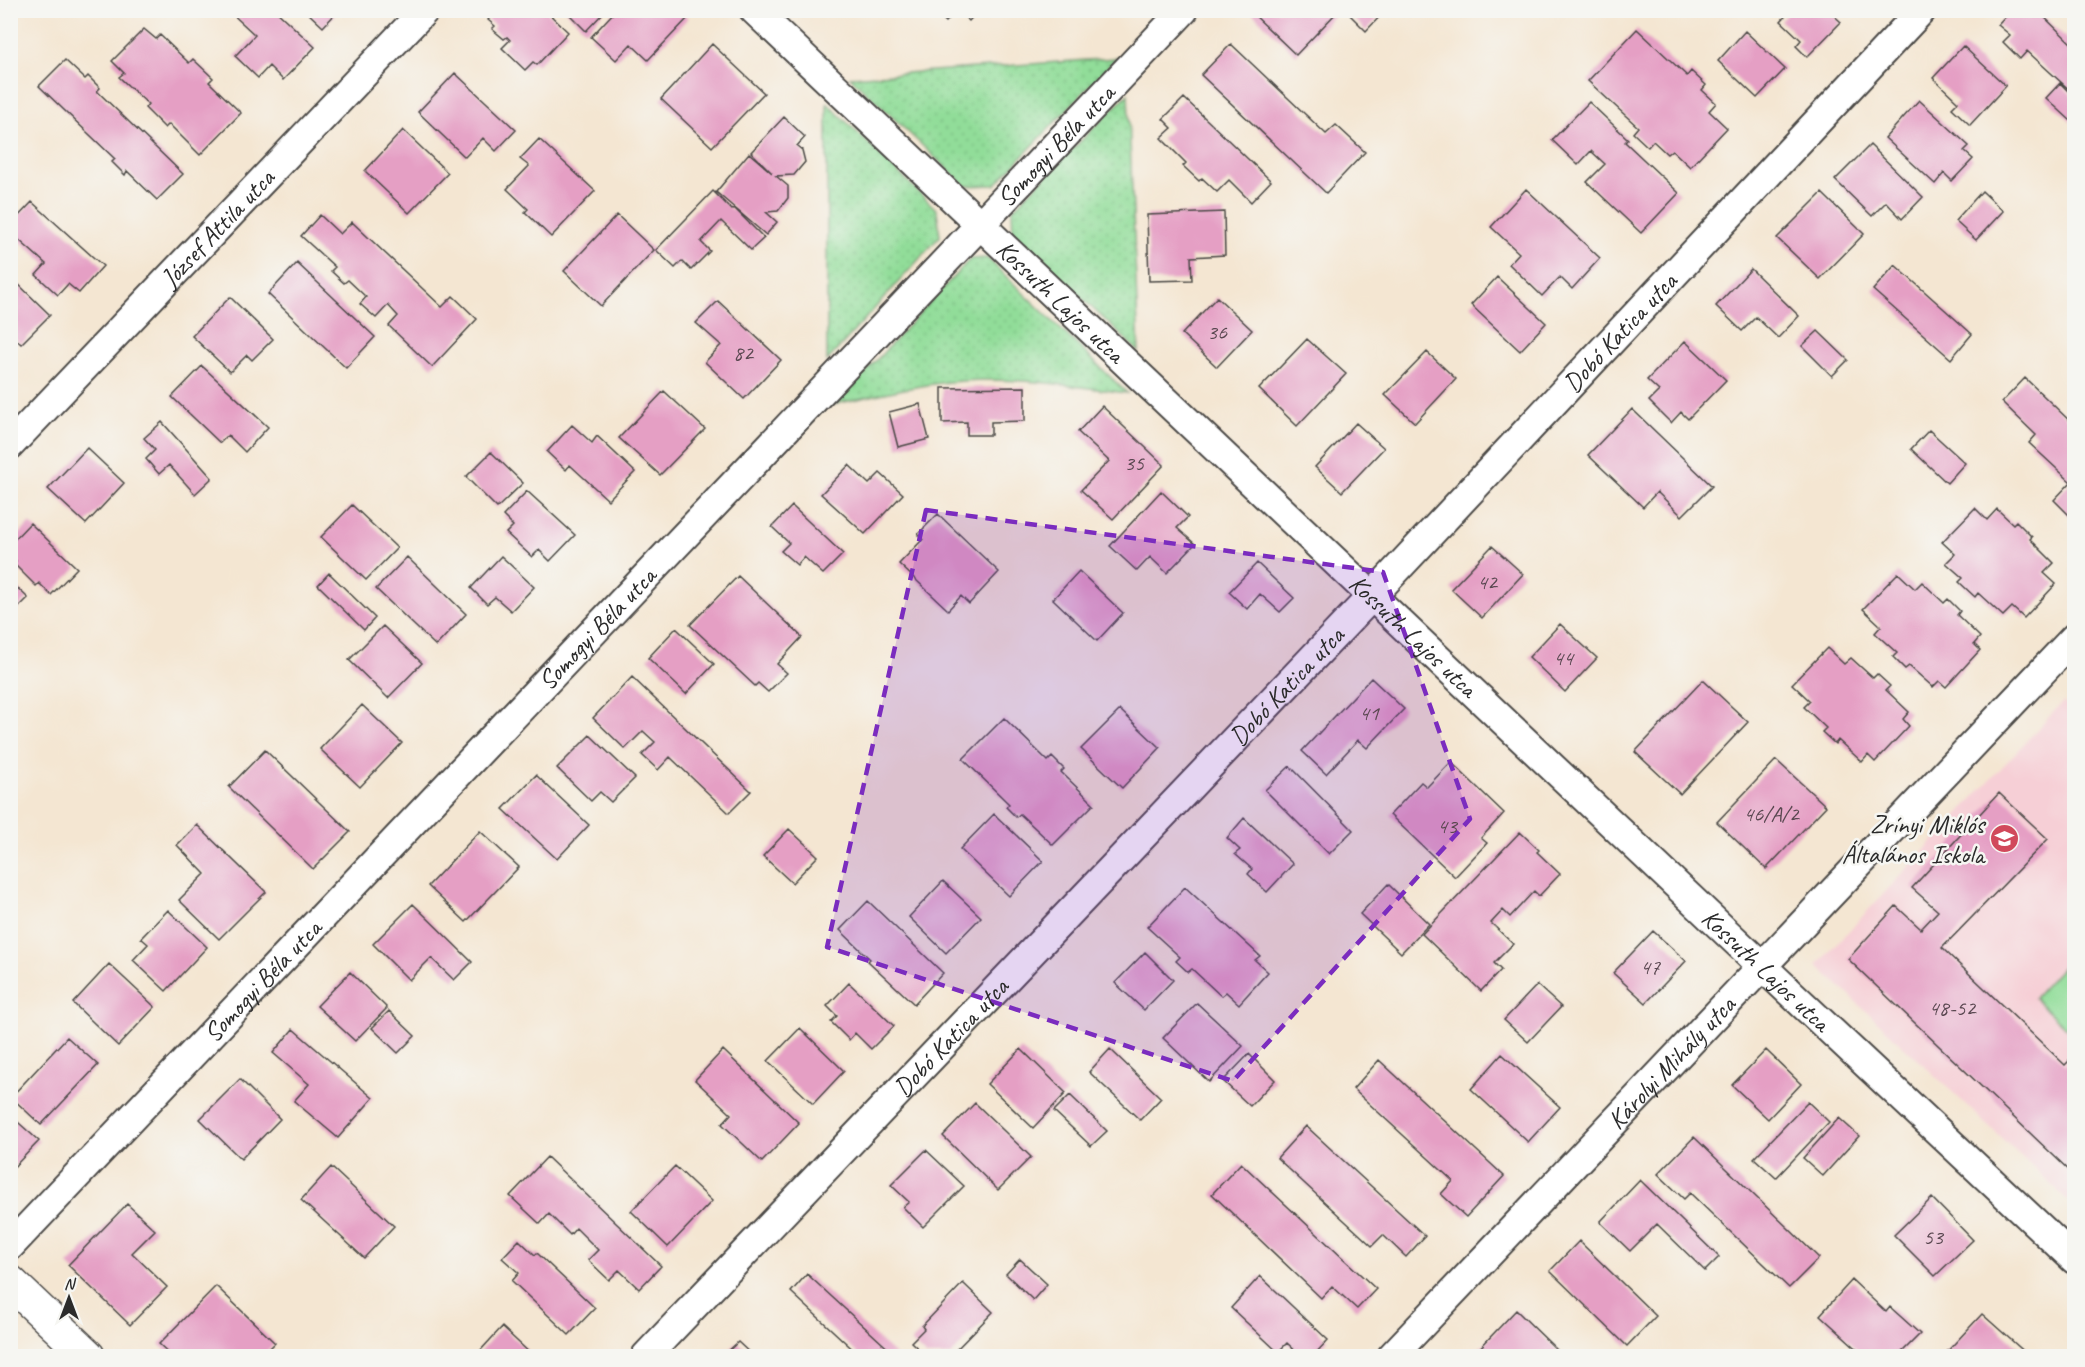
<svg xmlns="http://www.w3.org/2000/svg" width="2085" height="1367" viewBox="0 0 2085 1367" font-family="Caveat,sans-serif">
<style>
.built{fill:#f6cfd6}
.grass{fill:url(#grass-dots);stroke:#5e8462;stroke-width:1.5}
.park{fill:#91dd99;stroke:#5e8462;stroke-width:1.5}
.building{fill:#e59fc4}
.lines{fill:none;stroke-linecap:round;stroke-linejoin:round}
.minor-casing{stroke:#494744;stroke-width:32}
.tertiary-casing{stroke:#494744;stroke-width:36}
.minor{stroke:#fff;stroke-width:28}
.tertiary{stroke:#fff;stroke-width:33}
.marked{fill:#7b2cbf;fill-opacity:0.2;stroke:#7b2cbf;stroke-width:4.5;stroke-dasharray:12 8;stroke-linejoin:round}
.labels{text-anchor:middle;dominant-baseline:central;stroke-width:5;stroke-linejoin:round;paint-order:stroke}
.number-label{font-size:22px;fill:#5a4851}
.street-label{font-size:26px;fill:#2b2b2b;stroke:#f6f6f2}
.poi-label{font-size:26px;fill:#2b2b2b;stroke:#f6f6f2;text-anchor:end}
</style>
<defs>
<pattern id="grass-dots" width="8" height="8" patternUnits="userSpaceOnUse" patternTransform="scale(1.5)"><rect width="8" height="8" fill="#91dd99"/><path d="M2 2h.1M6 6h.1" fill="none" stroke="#7dbe84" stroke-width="1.8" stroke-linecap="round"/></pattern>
</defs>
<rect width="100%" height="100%" fill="#f6f6f2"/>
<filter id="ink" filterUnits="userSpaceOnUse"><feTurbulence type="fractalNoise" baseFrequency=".0167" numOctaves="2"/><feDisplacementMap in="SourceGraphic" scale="12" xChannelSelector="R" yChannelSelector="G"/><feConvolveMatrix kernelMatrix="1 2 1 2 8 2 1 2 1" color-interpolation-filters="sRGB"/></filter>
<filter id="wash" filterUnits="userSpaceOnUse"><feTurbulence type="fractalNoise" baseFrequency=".008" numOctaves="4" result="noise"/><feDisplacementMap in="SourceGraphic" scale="24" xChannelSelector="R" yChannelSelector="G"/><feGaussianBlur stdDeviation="1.35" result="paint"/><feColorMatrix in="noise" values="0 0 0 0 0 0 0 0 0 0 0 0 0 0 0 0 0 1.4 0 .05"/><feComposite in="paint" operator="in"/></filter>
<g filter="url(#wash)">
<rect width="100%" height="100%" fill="#f4e6d2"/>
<path class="built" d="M2063 702 2074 712V1206L1817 965Z"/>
<path class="grass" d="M1116 58 995 185 965 186 850 77Z
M1128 94 1139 352 1013 233 1012 210Z
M827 103 937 210 940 236 827 361Z
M987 258 1127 393C1079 387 1030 379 981 380 932 381 884 393 836 404L970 259Z"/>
<path class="park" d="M2074 954V1036L2034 998Z"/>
<g id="blocks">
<path class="building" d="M228 10H275L315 47 283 80 269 66 258 78 235 56 255 35Z
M305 10H339L323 27Z
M496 10H545L568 32 537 65 533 62 525 70 502 48 510 40 507 37 504 39 492 29 495 26 488 20Z
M565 10H606L586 31Z
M616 10H679L688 18 648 60 631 44 616 60 591 37Z
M933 10H957L946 22Z
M958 10H979L969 21Z
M1249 10H1336L1337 12 1296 55Z
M1345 10H1386L1366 31Z
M1791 10H1828L1841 22 1807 57 1796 46 1801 40 1781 21Z
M2012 10H2037L2074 46V94L2027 51 2020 59 2003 42 2010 35 1998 25Z
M144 29 156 39 160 35 189 63 193 59 213 78 209 82 241 113 200 155 169 124 165 128 145 108 148 104 119 77 124 73 112 61Z
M1637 29 1687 76 1691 71 1706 85 1702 90 1716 103 1709 111 1727 128 1690 167 1672 150 1667 154 1653 141 1648 147 1633 133 1638 127 1588 81Z
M1745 31 1785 69 1757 98 1718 61Z
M712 44 764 93 712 147 661 99Z
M1231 44 1326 134 1336 125 1365 152 1326 193 1201 75Z
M1963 46 2006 86 1970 125 1952 108 1958 102 1933 78Z
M65 60 85 79 88 76 100 88 97 91 183 174 157 200 127 171 125 175 112 162 115 159 39 86Z
M455 73 516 130 496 151 483 138 465 157 418 112Z
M2060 83 2074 97V117L2071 121 2046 98Z
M1184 98 1271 181 1251 202 1229 180 1217 192 1202 178 1199 181 1183 166 1186 163 1161 138 1172 128 1163 119Z
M1919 100 1969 146 1964 151 1973 159 1952 181 1944 173 1935 184 1885 138Z
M1589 102 1628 139 1625 142 1679 193 1641 233 1587 182 1605 164 1591 151 1578 165 1552 140Z
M784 117 805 137 797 146 802 150 805 162 794 175 776 176 788 186V198L778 211 766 212 777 222 766 235 716 192 749 153 772 173 751 152Z
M403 130 448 173 409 213 365 171Z
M539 139 595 191 551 237 525 212 528 209 507 189 529 166 520 159Z
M1870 145 1923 197 1902 219 1886 202 1872 216 1835 180Z
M1526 189 1600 258 1572 289 1560 277 1542 296 1509 264 1519 253 1491 227Z
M713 191 732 210 734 208 764 238 751 250 721 221 701 242 710 251 691 270 682 261 675 268 656 250Z
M1982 191 2003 211 1976 240 1955 221Z
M1822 193 1864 234 1820 279 1777 238Z
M32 202 103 266 79 293 68 284 58 295 36 275 46 264 10 232V225Z
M1224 212 1225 255 1191 257 1192 280 1149 281 1147 215Z
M320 215 340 234 352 222 442 307 453 296 477 319 432 367 389 326 398 316 388 305 376 318 360 304 366 297 348 280 344 283 331 271 335 267 301 236Z
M617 215 654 250 601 306 564 271Z
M297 263 375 337 346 368 268 294Z
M1895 265 1972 334 1951 359 1873 290Z
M1751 269 1799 316 1778 338 1756 317 1742 331 1716 306Z
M1497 277 1546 323 1520 351 1471 305Z
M14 280 50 315 21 344 10 334V283Z
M230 297 273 339 252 360 247 355 230 372 192 336Z
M1217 297 1252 330 1217 367 1182 334Z
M718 301 781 360 744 399 705 362 721 345 696 323Z
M1818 331 1848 360 1832 376 1802 346Z
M1307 339 1346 374 1297 426 1259 389Z
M1685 341 1726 380 1688 419 1681 412 1671 423 1649 401 1659 391 1647 380Z
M1427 352 1456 379 1415 423 1385 395Z
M202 366 268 427 245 452 228 435 220 443 172 397Z
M2025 378 2074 425V520L2054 500 2071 482 2029 443 2036 435 2002 402Z
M1025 387V421L991 422V435H967V422L942 423V388Z
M664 391 705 429 660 475 619 438Z
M920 404 929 439 898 447 889 412Z
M1102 406 1164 465 1113 519 1081 490 1109 461 1078 432Z
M1632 409 1712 486 1682 516 1657 492 1643 507 1588 455Z
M162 422 212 478 195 494 169 465 159 474 146 459 155 450 144 438Z
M1356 423 1384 448 1342 492 1315 467Z
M572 425 592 443 597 436 635 472 608 500 570 465 566 470 547 452Z
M1929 430 1965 463 1947 483 1911 449Z
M87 448 124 483 86 524 48 489Z
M491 452 523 483 497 508 466 477Z
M849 465 869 484 880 473 903 494 865 534 821 494Z
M527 491 575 535 550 561 539 550 532 557 506 533 513 526 503 516Z
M1161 491 1188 517 1177 528 1195 544 1167 573 1150 557 1137 571 1110 546Z
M352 505 397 548 366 580 321 537Z
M792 506 843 554 823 574 804 557 797 565 781 551 789 543 772 527Z
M1975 508 1987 520 1997 509 2013 524 2016 521 2032 537 2030 539 2054 563 2044 573 2056 584 2024 618 2012 607 2003 616 1978 593 1975 597 1959 582 1963 578 1946 563 1955 554 1942 542Z
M938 514 999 572 969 604 961 596 948 610 899 564 923 539 918 534Z
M30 523 77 568 51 595 39 583 36 586 14 564 16 561 10 556V544Z
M1492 546 1523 574 1482 618 1451 589Z
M501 556 534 587 511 611 495 597 487 604 471 588Z
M407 557 466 614 436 646 376 589Z
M1257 563 1294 598 1280 612 1260 594 1247 609 1229 592Z
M1079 571 1123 613 1097 641 1053 599Z
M329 573 375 618 364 630 318 585Z
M1898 573 1915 589 1922 582 1944 603 1948 599 1960 611 1957 615 1980 637 1974 644 1980 650 1946 687 1939 681 1933 687 1909 666 1905 669 1893 657 1897 653 1875 633 1881 626 1863 609Z
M738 576 802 637 777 664 787 673 768 692 758 683 755 686 690 625Z
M10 581 28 598 10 616Z
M1560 624 1597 658 1565 692 1529 657Z
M383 626 422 663 388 698 349 660Z
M676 628 714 664 686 694 648 658Z
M1827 648 1844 664 1851 658 1873 678 1877 674 1890 686 1886 690 1909 712 1903 719 1909 726 1875 762 1868 755 1862 762 1838 740 1835 744 1822 732 1826 728 1804 707 1810 701 1792 684Z
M632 677 751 791 729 813 670 757 658 770 642 755 655 742 643 731 625 749 593 718Z
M1371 678 1404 709 1367 748 1358 740 1326 774 1302 751Z
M1703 680 1748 722 1680 794 1635 752Z
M362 705 402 743 360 787 320 749Z
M1120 710 1160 748 1122 788 1081 749Z
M1004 718 1048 761 1052 757 1064 769 1061 772 1094 804 1053 845 1020 814 1016 817 1006 807 1009 804 963 759Z
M590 735 635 778 611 802 600 792 591 801 557 768Z
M265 750 350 832 313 869 229 787Z
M1776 760 1826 806 1766 869 1717 822Z
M1451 762 1504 813 1481 838 1487 843 1455 877 1390 815 1421 782 1427 787Z
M1290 766 1353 830 1329 854 1265 790Z
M536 775 589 825 557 859 503 809Z
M1999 793 2048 839 1942 948 2065 1065 2073 1057 2074 1058V1175L1848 959 1896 906 1921 929 1938 911 1912 888Z
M994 814 1043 861 1009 896 960 849Z
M1244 818 1293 864 1267 892 1248 874 1252 869 1235 854 1240 850 1227 838Z
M197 825 266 892 219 939 179 900 205 874 177 845Z
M789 829 818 856 792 883 763 856Z
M480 831 519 867 466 922 428 886Z
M1520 832 1539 850 1537 852 1560 874 1539 896 1534 891 1510 917 1503 910 1491 923 1513 944 1494 963 1501 970 1481 991 1422 934Z
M943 881 981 917 946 953 909 917Z
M1388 884 1429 924 1401 953 1360 914Z
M1185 887 1260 956 1255 960 1268 972 1239 1004 1226 992 1221 996 1192 969 1188 972 1176 961 1180 957 1147 927Z
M868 901 943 973 914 1004 868 961 870 959 840 930Z
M413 904 472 962 454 980 431 958 409 980 373 944Z
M168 910 207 947 166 991 133 960 148 944 141 938Z
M1653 931 1686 961 1646 1003 1613 973Z
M1145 952 1173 980 1144 1010 1115 983Z
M109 964 155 1007 118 1046 73 1003Z
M350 972 387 1008 355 1041 317 1006Z
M849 983 894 1026 871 1049 855 1033 849 1040 831 1022 837 1016 827 1006Z
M1537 985 1561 1007 1528 1042 1504 1020Z
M1197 1003 1243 1046 1209 1082 1163 1038Z
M389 1011 415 1036 398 1053 372 1028Z
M800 1028 844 1071 813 1104 768 1061Z
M293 1029 373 1098 338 1138 294 1101 309 1084 273 1053Z
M67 1037 98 1065 41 1125 11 1097Z
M1021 1049 1066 1093 1033 1128 987 1084Z
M1110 1049 1161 1098 1140 1120 1089 1072Z
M723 1050 799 1123 762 1162 722 1124 731 1114 695 1080Z
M1766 1050 1801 1084 1768 1119 1732 1085Z
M1249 1054 1275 1080 1250 1106 1223 1081Z
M1502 1054 1560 1107 1528 1142 1471 1089Z
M1379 1060 1504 1176 1466 1217 1441 1194 1453 1181 1353 1089Z
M240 1079 280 1119 241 1159 200 1119Z
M1070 1095 1107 1131 1091 1146 1054 1111Z
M1808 1102 1829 1122 1776 1178 1754 1158Z
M975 1103 1031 1157 998 1190 943 1136Z
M10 1115 39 1141 10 1171Z
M1839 1118 1859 1136 1823 1176 1803 1158Z
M1306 1126 1425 1236 1406 1257 1383 1235 1372 1246 1277 1158Z
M1694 1137 1819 1258 1789 1288 1690 1193 1684 1199 1658 1174Z
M926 1150 964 1186 923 1227 903 1207 909 1202 891 1185Z
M547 1157 661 1266 639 1289 619 1270 609 1280 588 1260 598 1250 576 1228 570 1235 549 1214 540 1224 510 1196Z
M1241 1163 1376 1289 1357 1309 1332 1286 1321 1298 1212 1194Z
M675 1166 712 1201 668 1247 631 1211Z
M331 1167 394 1226 364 1258 301 1200Z
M1640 1180 1719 1257 1705 1271 1657 1224 1630 1251 1600 1222Z
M1932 1198 1973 1240 1935 1276 1894 1235Z
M127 1204 155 1230 132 1253 167 1287 130 1325 68 1265Z
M519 1240 535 1255 537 1253 595 1308 569 1335 512 1281 519 1273 502 1258Z
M1579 1241 1656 1316 1627 1346 1550 1271Z
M1020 1259 1047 1284 1033 1300 1006 1274Z
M807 1274 895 1355 860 1356 791 1292Z
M1260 1276 1328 1340 1313 1356H1301L1287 1343 1278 1352 1231 1308Z
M1852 1280 1886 1312 1890 1307 1920 1334 1898 1356H1865L1820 1315Z
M963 1283 993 1312 950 1356H926L911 1342 924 1329 922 1326Z
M216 1286 275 1343 262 1356H172L159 1344Z
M1516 1310 1559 1352 1554 1356H1483L1477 1351Z
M1982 1314 2029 1356H1943Z
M502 1327 533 1356H486L480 1351Z
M738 1342 753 1356H723Z
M1238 1350 1245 1356H1232Z"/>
</g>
</g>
<g filter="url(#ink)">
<use href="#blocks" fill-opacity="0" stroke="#494744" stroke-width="1.5"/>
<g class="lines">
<defs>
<g id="minor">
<path id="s1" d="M754 10 1763 967 2074 1259"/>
<path id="s2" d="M10 445 425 10"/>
<path id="s3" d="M10 1246 1184 10"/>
<path id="s4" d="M646 1356 1372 596 1922 10"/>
<path id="s5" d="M1392 1356 2074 638"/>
</g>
<path id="tertiary" d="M10 1282 88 1356"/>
</defs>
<use href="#minor" class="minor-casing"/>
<use href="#tertiary" class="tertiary-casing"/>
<use href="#minor" class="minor"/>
<use href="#tertiary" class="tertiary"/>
</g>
</g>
<path class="marked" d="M926 510 1383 572 1470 819 1233 1081 827 947Z"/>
<defs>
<symbol id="school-disc" viewBox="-11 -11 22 22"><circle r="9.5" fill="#d1495b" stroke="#f6f6f2"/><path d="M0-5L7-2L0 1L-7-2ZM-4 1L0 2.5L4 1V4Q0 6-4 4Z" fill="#fff"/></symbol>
</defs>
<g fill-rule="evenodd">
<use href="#school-disc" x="1988" y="822" width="33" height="33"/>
</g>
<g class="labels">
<g class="number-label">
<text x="1217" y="332">36</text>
<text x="743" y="353">82</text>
<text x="1134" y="463">35</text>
<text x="1487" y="582">42</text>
<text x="1563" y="658">44</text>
<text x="1369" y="713">41</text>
<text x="1771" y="814">46/A/2</text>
<text x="1447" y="826">43</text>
<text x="1650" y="967">47</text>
<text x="1952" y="1008">48-52</text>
<text x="1933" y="1237">53</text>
</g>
<g class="street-label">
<text stroke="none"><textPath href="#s3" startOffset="1518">Somogyi Béla utca</textPath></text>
<text stroke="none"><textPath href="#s2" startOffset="300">József Attila utca</textPath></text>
<text stroke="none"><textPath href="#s1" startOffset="423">Kossuth Lajos utca</textPath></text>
<text stroke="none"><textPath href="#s4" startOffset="1413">Dobó Katica utca</textPath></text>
<text stroke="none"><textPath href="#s3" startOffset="852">Somogyi Béla utca</textPath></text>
<text stroke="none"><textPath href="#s1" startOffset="909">Kossuth Lajos utca</textPath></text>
<text stroke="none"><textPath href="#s4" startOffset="927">Dobó Katica utca</textPath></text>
<text stroke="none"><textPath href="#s1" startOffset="1395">Kossuth Lajos utca</textPath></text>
<text stroke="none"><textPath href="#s3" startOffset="366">Somogyi Béla utca</textPath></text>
<text stroke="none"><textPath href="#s4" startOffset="441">Dobó Katica utca</textPath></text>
<text stroke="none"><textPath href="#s5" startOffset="405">Károlyi Mihály utca</textPath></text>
</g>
<g class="poi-label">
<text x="1984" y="824">Zrínyi Miklós<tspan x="1984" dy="30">Általános Iskola</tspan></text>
</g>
</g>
<rect width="2085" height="1367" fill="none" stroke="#f6f6f2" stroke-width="36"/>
<g transform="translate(69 1298)" stroke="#f6f6f2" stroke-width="4.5" paint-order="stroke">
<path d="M0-4.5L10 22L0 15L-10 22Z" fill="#2b2b2b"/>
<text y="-9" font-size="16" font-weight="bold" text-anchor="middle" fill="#2b2b2b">N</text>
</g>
</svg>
